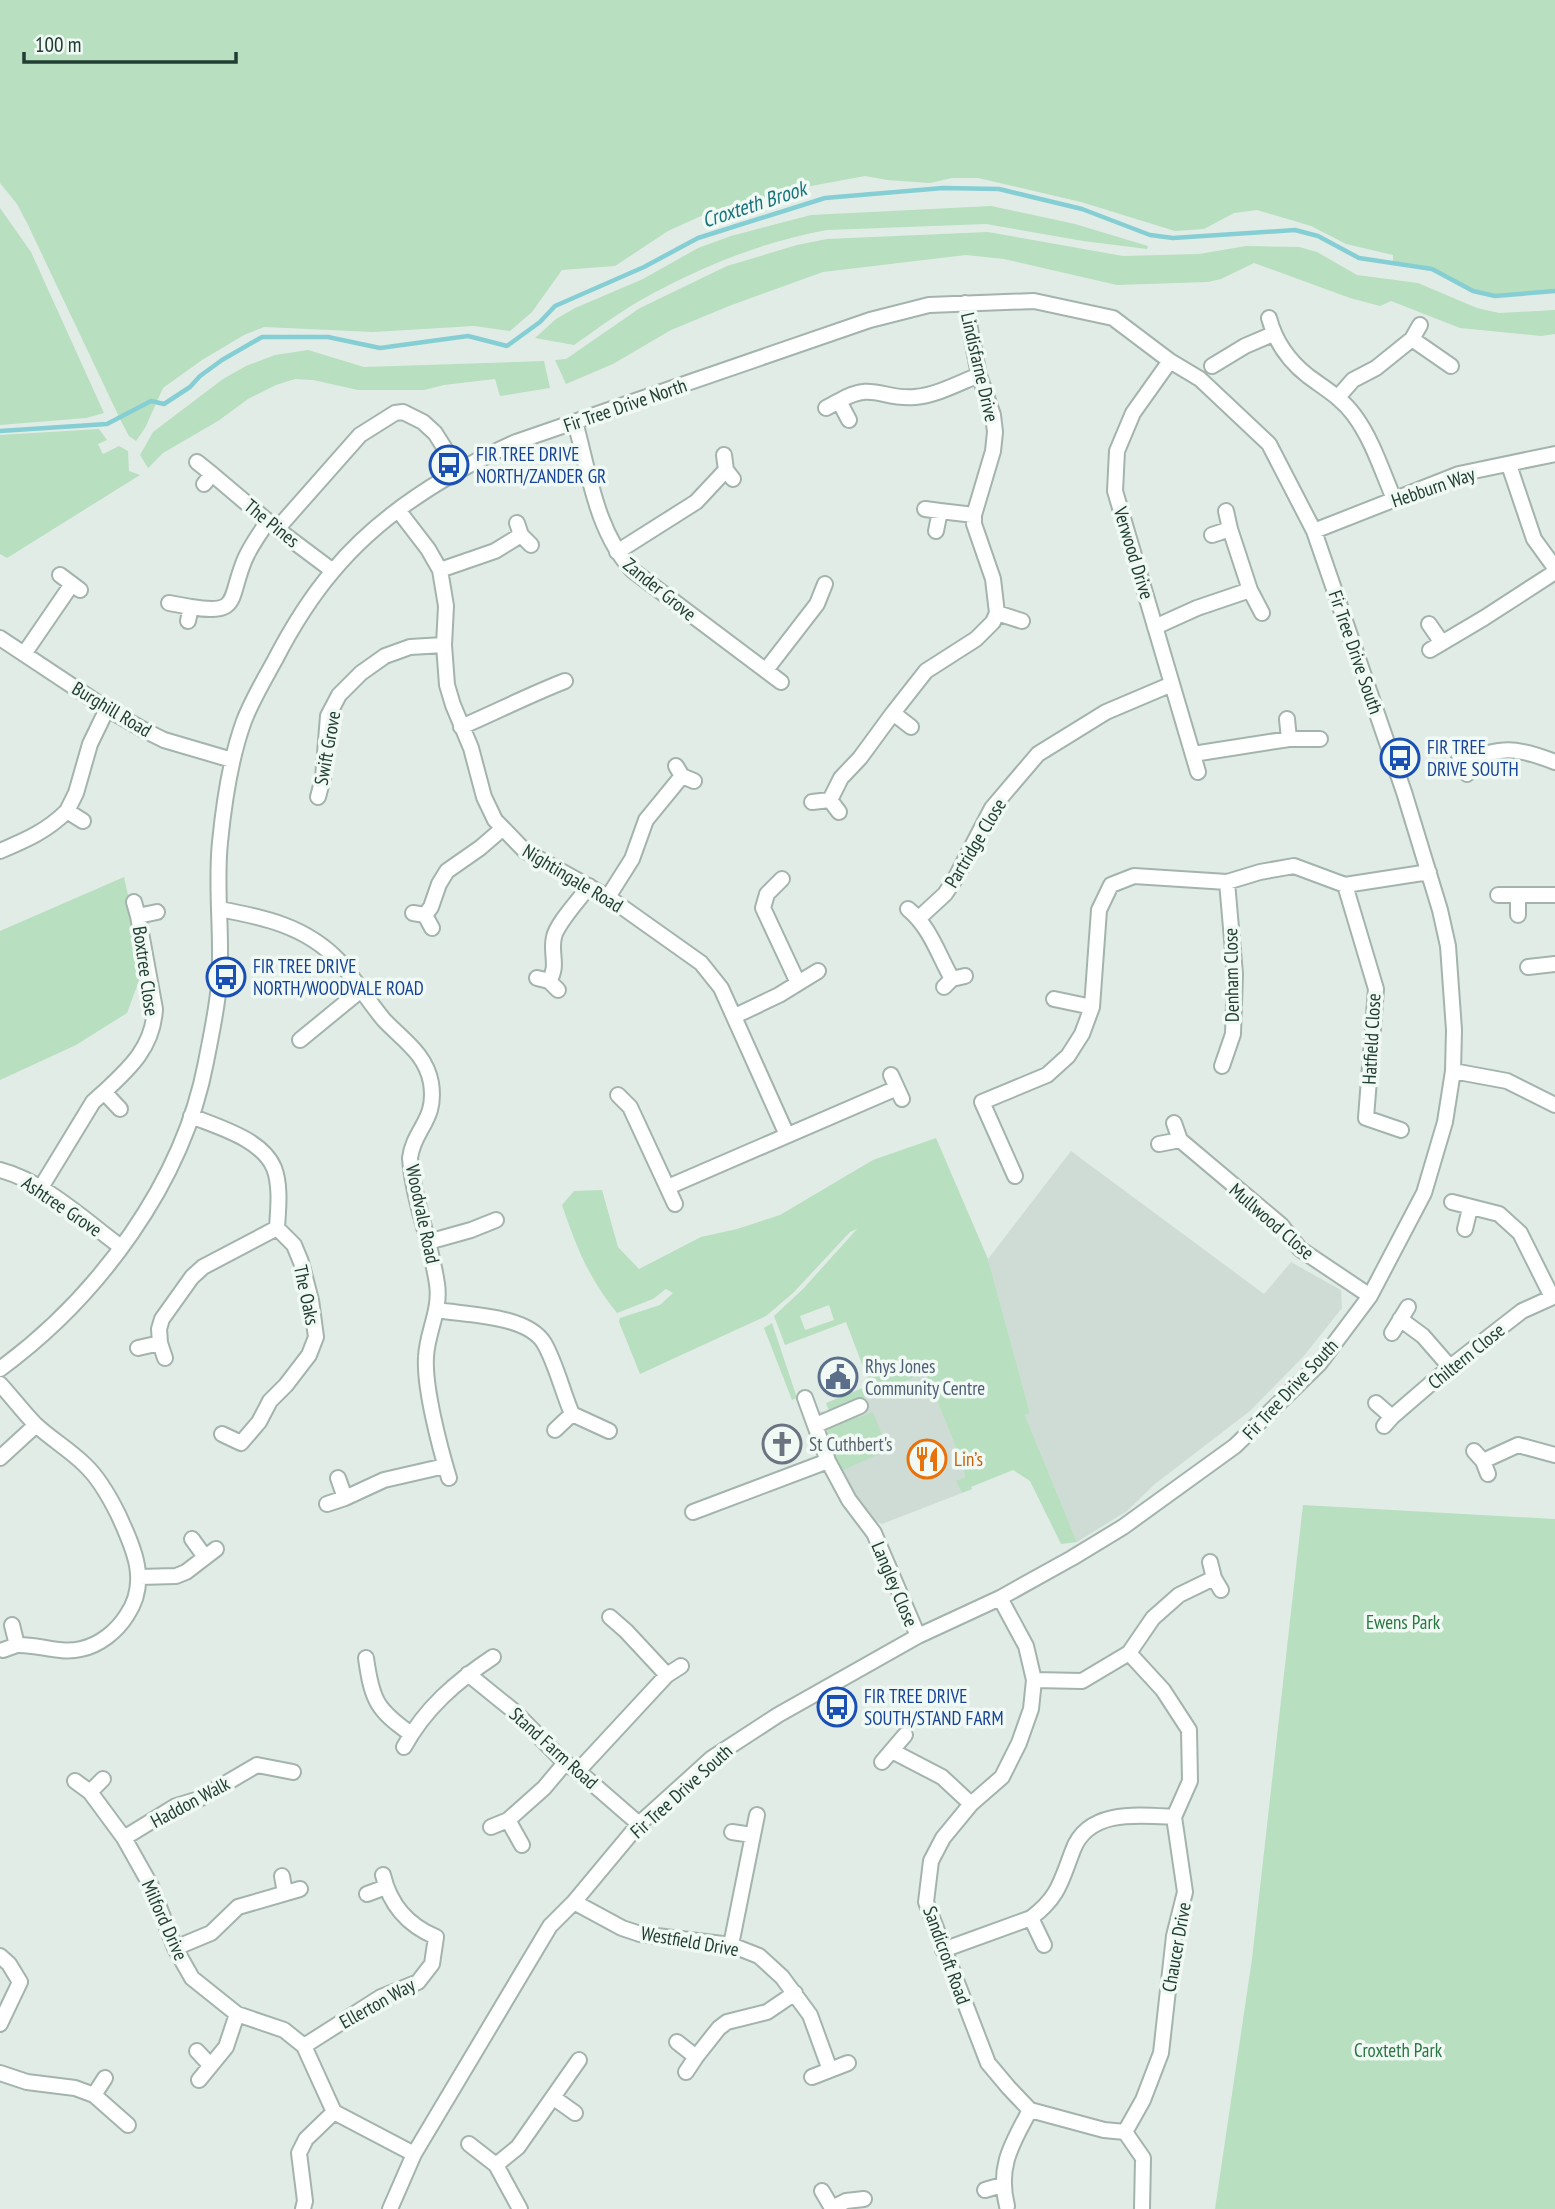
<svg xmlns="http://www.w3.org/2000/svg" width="1555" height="2209" viewBox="0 0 1555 2209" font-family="'PT Sans Narrow',sans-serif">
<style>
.built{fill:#cfdcd5}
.green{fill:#b8dfbf;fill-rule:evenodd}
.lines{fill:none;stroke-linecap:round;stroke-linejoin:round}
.stream{stroke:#85cfd4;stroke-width:4.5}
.minor-casing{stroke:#a3b4ad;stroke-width:18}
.minor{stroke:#fff;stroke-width:14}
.labels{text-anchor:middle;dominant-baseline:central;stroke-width:7;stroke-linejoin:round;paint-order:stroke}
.street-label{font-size:19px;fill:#203e33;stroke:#f1f9f4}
.transit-label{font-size:19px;fill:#164399;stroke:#f1f9f4;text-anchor:start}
.service-label{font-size:19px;fill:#4e5e75;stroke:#f1f9f4;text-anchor:start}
.worship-label{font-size:19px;fill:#5b616d;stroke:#f1f9f4;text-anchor:start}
.food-label{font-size:19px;fill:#c56008;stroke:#f1f9f4;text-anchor:start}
.park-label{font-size:19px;fill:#287740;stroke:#f1f9f4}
.water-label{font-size:21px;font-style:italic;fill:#17747d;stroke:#f1f9f4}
</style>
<rect width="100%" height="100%" fill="#e1ece6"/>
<path class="built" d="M1071 1151 1264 1294 1291 1262 1341 1290 1342 1308 1303 1357 1250 1411 1155 1484 1127 1511 1077 1542 1025 1415 1030 1413 988 1259Z
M926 1373 962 1463 965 1477 957 1482 962 1493 882 1524 874 1521 847 1486 826 1435 820 1411 826 1412Z"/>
<path class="green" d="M0 0H1555V291L1495 296 1473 291 1432 269 1393 264V255L1346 244 1311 226 1257 210 1234 213 1204 229 1175 231 1081 202 978 178H952L930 183 887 180 865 176 795 189 733 211 701 216 668 231 615 266 562 270 532 312 510 331 474 326 373 332 264 327 244 335 202 360 163 388 145 428 136 441 129 436 121 421 28 225 17 204 0 183Z
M991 206 1075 224 1148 246 1147 249 1083 241 986 224 827 230C761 242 700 267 641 300 618 313 596 330 574 345L535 338 556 319 575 308 643 279 698 248 731 236 811 215Z
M0 208 31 252 104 413 86 418 0 425Z
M988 232 1123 256 1199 254 1246 246 1299 247 1317 252 1357 275 1418 283 1477 308 1499 313 1555 310V334L1541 336 1460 328 1391 301 1380 306 1350 298 1254 263 1221 279 1208 282 1117 285 1004 259 966 255 823 272 729 306 671 330 613 364 566 384 555 360 566 359 640 308 727 266 797 245 827 239Z
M308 350 364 367 544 361 550 388 500 396 495 379 444 385 424 390H358L313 380 295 379 276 385 248 399 218 421 163 453 148 468 140 455 153 432 223 379 246 366 275 355Z
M99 429 107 440 98 444 103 454 119 446 128 451 129 471 140 475 7 558 0 554V435Z
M124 877 144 967 127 1013 76 1045 0 1080V931Z
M936 1138 988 1259 1030 1413 1025 1415 1077 1542 1061 1544 1030 1481 1013 1470 971 1487 972 1489 962 1493 956 1481 965 1477 962 1463 926 1373 829 1411 826 1403 870 1385 846 1322 785 1345 774 1316 803 1289 857 1229 850 1232 793 1293 766 1316 640 1374 619 1322 620 1318 660 1305 673 1293 666 1289 653 1299 617 1313C589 1279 576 1246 562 1205L574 1191 602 1190 618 1247 639 1269 701 1237 737 1229 780 1215 873 1160ZM829 1305 834 1320 805 1330 800 1316Z
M772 1323 797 1398 792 1400 764 1328Z
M873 1412 888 1450 841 1471C826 1433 814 1431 855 1413L858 1418Z
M1303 1505 1555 1519V2209H1215L1252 1959Z"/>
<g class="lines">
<path class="stream" d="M0 431 107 424 151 401 164 404 190 387 200 376 222 360 262 337H328L380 348 468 336 507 346 540 322 555 306 644 267 698 238 825 198 943 188 999 189 1082 209 1150 235 1173 238 1295 230 1318 236 1359 258 1432 269 1473 291 1495 296 1555 291"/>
<defs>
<path id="minor" d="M1269 318C1275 341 1289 361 1308 376 1324 388 1342 398 1354 415 1372 439 1382 471 1394 499
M1412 339 1451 366
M1170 361 1133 413 1117 451 1115 491 1198 772
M1212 366 1245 346 1273 334
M1338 397 1353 380 1376 368 1412 339 1420 325
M839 401C874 381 881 400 915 397 937 395 959 383 979 375
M826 408 839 401 849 420
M575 422C589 472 596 531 632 570L781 682
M724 455 726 470 733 479
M197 462 212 474 204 484
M1509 465 1534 539 1555 568
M212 474 277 529 333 571
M925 509 940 511 936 531
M398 510 428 549 440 570 446 606 444 645 447 685 453 705 471 748 484 797 495 820 525 851 608 897 701 963 721 988 787 1135
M940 511 974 515
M517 523 521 535 531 545
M277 529 360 435 395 413 403 412 423 422 435 433 447 452
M1314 531 1459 474 1555 454
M1212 535 1230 529 1226 511
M617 552 696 502 726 470
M440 570 495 551 521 535
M60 575 80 590
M1250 590 1262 613
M169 603 191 607 188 621
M191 607C239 615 229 600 243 564 248 549 259 535 268 521
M997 613 1022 621
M1429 624 1442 643
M1155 627 1197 608 1250 590 1230 529
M0 638 107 709 144 730 164 740 232 760
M1430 650 1484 618 1555 572
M24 654 72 584
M766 670 817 604 825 584
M893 713 926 671 976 639 993 622 997 613 993 579 974 524V515L993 451 995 432 993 415 979 375 965 303
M1287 719 1289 739
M461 727C496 712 529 695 565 681
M1456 748 1467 774
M1193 754 1289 739H1320
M1462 761C1503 747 1514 746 1555 762
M676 766 682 776 694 781
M318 797 323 778 328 716 339 695 361 673 385 656 410 647 444 645
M830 800 841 778 860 758 893 713 911 727
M812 802 830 800 839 812
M83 821 67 811 76 793 90 744 107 709
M0 851C26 840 47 831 67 811
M782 879 767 894 763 908 798 983
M1345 885 1376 989 1366 1118 1401 1130
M1498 895H1555
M608 897 632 859 646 820 682 776
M134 902 138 916 157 912
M219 909C263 917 306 926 339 961 355 979 368 1001 384 1020 403 1040 426 1054 431 1083 437 1121 414 1128 410 1158 413 1200 431 1242 437 1284 441 1310 427 1332 426 1357 424 1388 440 1448 449 1478
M908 909C930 927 938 954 952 979
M413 913 425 915 432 928
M425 915 431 907 439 884 447 871 480 848 502 829
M1518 915V895
M919 918 945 894 955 879 992 808 1038 754 1106 712 1172 684
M1528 967 1555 964
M537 978 549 981 558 990
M549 981C559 966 550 953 554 937 557 923 580 899 589 886
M944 987 952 979 965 976
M1054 999 1092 1007
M735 1016 779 995 818 971
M300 1040 361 990
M1222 1066 1233 1034 1235 974 1227 882
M1453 1071 1507 1081 1555 1105
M891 1075 902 1099
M104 1092C130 1068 153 1047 155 1009L138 916
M618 1095 630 1107 675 1204
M191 1116C218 1127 262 1139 274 1168 281 1186 278 1210 277 1228
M1174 1123 1180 1140 1281 1225 1300 1249 1370 1296
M1159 1144 1180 1140
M0 1170C43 1181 86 1221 121 1247
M1015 1176 982 1102 1047 1075 1068 1056 1082 1034 1092 1007 1099 910 1111 885 1134 876 1227 882 1260 872 1294 866 1345 885 1429 872
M668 1187 897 1088
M40 1189 93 1102 104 1092 120 1109
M1452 1202 1499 1214 1520 1233 1552 1297
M1465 1229 1470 1208
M428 1242 471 1230 496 1220
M437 1310C467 1315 527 1315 544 1343 555 1361 563 1393 572 1414L609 1431
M1400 1319 1423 1336 1450 1367
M1392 1333 1408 1307
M160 1343 159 1329 162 1319 192 1277 203 1267 277 1228
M138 1348 160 1343 165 1358
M0 1369C98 1297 183 1183 206 1062 211 1036 217 1009 219 984 223 937 215 889 220 842 224 802 230 759 244 721 252 700 264 680 275 660 291 629 310 598 333 571 381 513 449 472 516 442L870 320 929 305 1034 301 1113 318 1170 361 1200 379 1269 444 1314 531 1404 792 1440 910 1448 946 1454 1030 1453 1071 1445 1122 1424 1193 1370 1296 1319 1364 1235 1446 1123 1527 1072 1558 1000 1598 918 1636 778 1715 712 1758 639 1824 574 1902 550 1926 414 2154 390 2209
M0 1384C12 1397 23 1412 35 1424 51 1439 70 1450 85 1465 99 1478 110 1498 118 1514 133 1547 150 1581 127 1615 117 1631 100 1645 81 1649 59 1654 38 1644 17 1645
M805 1398 828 1461
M1376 1403 1392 1417
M816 1425 860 1406
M1384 1426 1392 1417 1450 1367 1522 1311 1555 1296
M555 1430 572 1414
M222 1434 241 1443 259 1422 270 1401 286 1385 309 1355 316 1337 311 1300 301 1262 294 1245 277 1228
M1474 1451 1483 1461 1488 1474
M0 1458 36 1425
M1483 1461 1518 1445 1555 1455
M345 1498 384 1480 445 1466
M327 1504 345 1498 338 1478
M693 1512 828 1461 849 1500 874 1533 918 1636
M192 1539 205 1557
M1210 1562 1214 1578 1221 1590
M139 1577 176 1576 186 1572 216 1549
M1000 1598 1026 1646 1034 1680 1031 1709 1019 1743 1002 1777 971 1804 943 1838 931 1861 926 1902 988 2063 1009 2088 1030 2110 1104 2130 1125 2132 1143 2158 1142 2209
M3 1650 17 1645 12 1625
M366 1658C372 1701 377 1710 411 1734
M468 1674 515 1712 565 1763 578 1771 639 1824
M667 1675 681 1666
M1034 1680 1082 1681 1129 1653 1153 1618 1179 1595 1214 1578
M404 1747C425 1708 457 1681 493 1657
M892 1751 942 1777 971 1804
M882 1762 905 1735
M578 1771 667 1675 626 1631 610 1617
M75 1781 90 1792 103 1779
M90 1792 124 1838 151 1886 175 1948 192 1978 237 2014 284 2030 304 2046 334 2112 414 2154
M491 1827 508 1820
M732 1832 752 1835
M124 1838 176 1806 199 1799 257 1765 293 1772
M522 1845 508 1820 544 1788 565 1763
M282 1876 285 1893
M367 1894 386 1887
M574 1902 622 1928 640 1934 731 1945 759 1956 782 1977 810 2015 830 2070
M1031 1918C1059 1897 1061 1881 1073 1850 1088 1809 1139 1815 1174 1817
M731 1945 757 1815
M175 1948 211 1933 238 1907 300 1889
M943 1950 1031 1918 1044 1945
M0 1956 9 1964 20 1982 0 2024
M677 2042 696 2057 686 2072
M304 2046 381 1997 418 1982 432 1964 436 1937C407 1925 390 1905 383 1875
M197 2051 210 2065
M696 2057 719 2028 727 2022 767 2012 795 1993
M0 2073 27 2082 75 2088 94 2095 128 2125
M812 2077 848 2063
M199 2080 226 2047 237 2014
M94 2095 105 2078
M554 2098 575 2113
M1125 2132 1143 2100 1161 2053 1174 1936 1185 1892 1174 1817 1190 1781 1189 1730 1163 1690 1129 1653
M469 2144 496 2165 520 2209
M496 2165 518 2147 579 2060
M985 2190 1002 2185
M822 2191 832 2208 846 2201 864 2199
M1007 2206C997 2166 1012 2144 1030 2110
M303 2209 305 2201 299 2153 306 2139 334 2112"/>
</defs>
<use href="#minor" class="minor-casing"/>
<use href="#minor" class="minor"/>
</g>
<defs>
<symbol id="bus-ring" viewBox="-11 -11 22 22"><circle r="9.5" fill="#f1f9f4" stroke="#1a4fb4" stroke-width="1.5"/><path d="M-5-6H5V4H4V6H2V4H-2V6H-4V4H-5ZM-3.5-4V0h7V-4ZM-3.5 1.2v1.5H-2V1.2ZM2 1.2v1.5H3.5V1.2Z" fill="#1a4fb4"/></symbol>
<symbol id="civic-ring" viewBox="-11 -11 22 22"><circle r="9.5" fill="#f1f9f4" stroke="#5c6f8a" stroke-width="1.5"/><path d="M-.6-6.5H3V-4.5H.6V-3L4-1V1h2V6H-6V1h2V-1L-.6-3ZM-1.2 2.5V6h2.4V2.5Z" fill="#5c6f8a"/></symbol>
<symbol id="church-ring" viewBox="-11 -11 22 22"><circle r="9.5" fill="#f1f9f4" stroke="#6b7280" stroke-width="1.5"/><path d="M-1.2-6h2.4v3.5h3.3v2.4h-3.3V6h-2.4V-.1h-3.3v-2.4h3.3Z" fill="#6b7280"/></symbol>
<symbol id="restaurant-ring" viewBox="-11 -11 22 22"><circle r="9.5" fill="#f1f9f4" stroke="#e8710a" stroke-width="1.5"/><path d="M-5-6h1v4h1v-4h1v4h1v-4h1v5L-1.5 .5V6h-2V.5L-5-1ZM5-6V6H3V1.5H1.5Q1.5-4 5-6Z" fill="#e8710a"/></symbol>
</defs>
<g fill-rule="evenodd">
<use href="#bus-ring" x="427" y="443" width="44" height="44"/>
<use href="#bus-ring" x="1378" y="736" width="44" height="44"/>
<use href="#bus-ring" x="204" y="955" width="44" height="44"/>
<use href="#civic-ring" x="816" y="1355" width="44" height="44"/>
<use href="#church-ring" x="760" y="1422" width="44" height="44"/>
<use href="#restaurant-ring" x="905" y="1437" width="44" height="44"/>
<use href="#bus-ring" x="815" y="1685" width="44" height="44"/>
</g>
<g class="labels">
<g class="street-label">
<text transform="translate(980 367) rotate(77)">Lindisfarne Drive</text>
<text transform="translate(625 405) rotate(-19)">Fir Tree Drive North</text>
<text transform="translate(1433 487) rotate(-19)">Hebburn Way</text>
<text transform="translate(272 523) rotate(39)">The Pines</text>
<text transform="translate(1134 553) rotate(73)">Verwood Drive</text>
<text transform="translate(660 589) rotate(39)">Zander Grove</text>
<text transform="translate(1356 652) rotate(71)">Fir Tree Drive South</text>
<text transform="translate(112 709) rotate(31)">Burghill Road</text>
<text transform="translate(327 748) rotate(-80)">Swift Grove</text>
<text transform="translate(975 843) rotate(-59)">Partridge Close</text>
<text transform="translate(573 878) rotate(31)">Nightingale Road</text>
<text transform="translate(146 971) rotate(82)">Boxtree Close</text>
<text transform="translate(1231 975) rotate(-91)">Denham Close</text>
<text transform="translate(1371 1039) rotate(-87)">Hatfield Close</text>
<text transform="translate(62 1206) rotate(34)">Ashtree Grove</text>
<text transform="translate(423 1214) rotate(78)">Woodvale Road</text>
<text transform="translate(1272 1221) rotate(41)">Mullwood Close</text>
<text transform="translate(307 1295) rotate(78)">The Oaks</text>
<text transform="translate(1466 1356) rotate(-39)">Chiltern Close</text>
<text transform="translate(1290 1389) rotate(-47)">Fir Tree Drive South</text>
<text transform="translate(895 1584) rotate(67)">Langley Close</text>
<text transform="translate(554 1748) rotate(42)">Stand Farm Road</text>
<text transform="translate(681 1791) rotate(-42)">Fir Tree Drive South</text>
<text transform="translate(190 1802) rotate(-28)">Haddon Walk</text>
<text transform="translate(165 1920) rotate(66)">Milford Drive</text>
<text transform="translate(690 1941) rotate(10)">Westfield Drive</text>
<text transform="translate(1176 1947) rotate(-80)">Chaucer Drive</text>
<text transform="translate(947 1955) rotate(70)">Sandicroft Road</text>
<text transform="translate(377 2003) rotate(-29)">Ellerton Way</text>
</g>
<g class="transit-label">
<text x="476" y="454">FIR TREE DRIVE<tspan x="476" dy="22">NORTH/ZANDER GR</tspan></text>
<text x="1427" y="747">FIR TREE<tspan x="1427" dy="22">DRIVE SOUTH</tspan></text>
<text x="253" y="966">FIR TREE DRIVE<tspan x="253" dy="22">NORTH/WOODVALE ROAD</tspan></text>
<text x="864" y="1696">FIR TREE DRIVE<tspan x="864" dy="22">SOUTH/STAND FARM</tspan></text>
</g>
<g class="service-label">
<text x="865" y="1366">Rhys Jones<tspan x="865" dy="22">Community Centre</tspan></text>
</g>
<g class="worship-label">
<text x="809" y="1444">St Cuthbert's</text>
</g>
<g class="food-label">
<text x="954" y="1459">Lin’s</text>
</g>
<g class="park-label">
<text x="1403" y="1622">Ewens Park</text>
<text x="1398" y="2050">Croxteth Park</text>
</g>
<g class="water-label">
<text transform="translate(754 204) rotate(-18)">Croxteth Brook</text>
</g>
</g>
<path d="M24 52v10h212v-10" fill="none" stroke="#203e33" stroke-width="3.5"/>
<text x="35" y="52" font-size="21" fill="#203e33" stroke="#f1f9f4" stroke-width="5" paint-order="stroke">100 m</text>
</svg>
